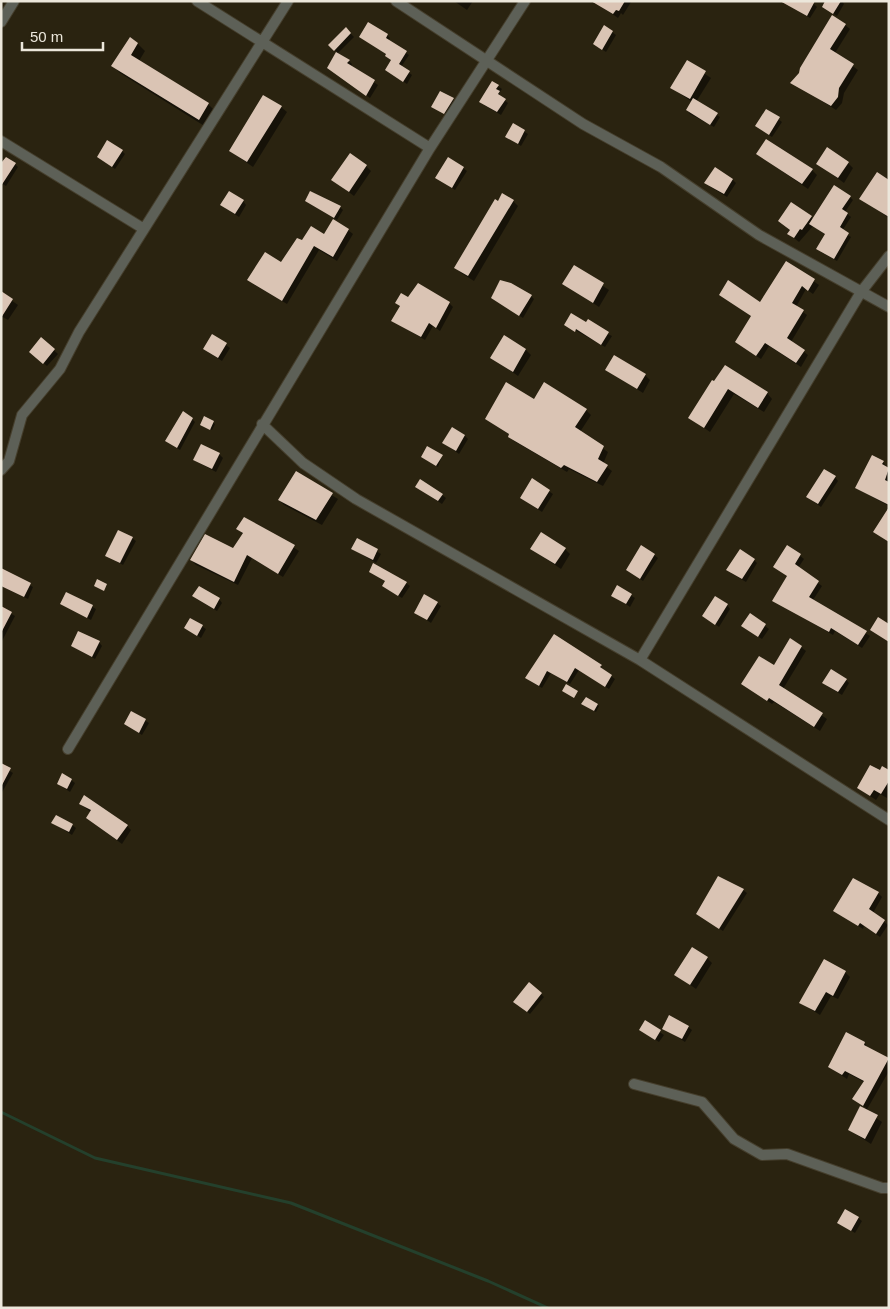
<svg xmlns="http://www.w3.org/2000/svg" width="890" height="1309" viewBox="0 0 890 1309" font-family="Helvetica,sans-serif">
<style>
.shadow{fill:#0007}
.lines{fill:none;stroke-linecap:round;stroke-linejoin:round}
.stream{stroke:#24402c;stroke-width:3}
.building{fill:#dac4b4}
.street-casing{stroke:#453e2c;stroke-width:12}
.street{stroke:#5d6057;stroke-width:10}
</style>
<rect width="100%" height="100%" fill="#2a2310"/>
<path class="shadow" d="M454 1H473L467 10Z
M603 1H631V2L623 15 621 13 618 18 601 6Z
M826 1H842L844 4 837 16 823 7Z
M814 4 817 7 810 18 789 5Z
M845 25 850 29 835 53 858 70 844 93 842 103 836 110 792 82Z
M346 29 354 37 337 54 349 61 352 64 351 67 378 85 370 98 328 68 337 52 330 45Z
M612 32 616 35 606 52 594 44Z
M387 35 390 38 388 41 409 55 401 67 412 75 407 84 386 70 392 60 387 54 364 40Z
M138 44 145 51 139 61 208 104 216 112 206 127 120 73 113 66Z
M687 62 711 78 696 102 720 117 714 127 690 114 687 110 692 102 672 88Z
M492 82 502 89 499 93 501 98 508 103 501 115 484 105Z
M453 99 456 102 448 116 433 106Z
M281 107 287 112 253 167 230 151Z
M767 110 782 122 772 137 760 129Z
M513 125 528 134 521 146 507 137Z
M122 151 125 154 115 169 98 157Z
M757 154 812 170 817 175 808 189Z
M817 163H848L853 168 844 183Z
M15 164 18 167 6 186 1 183Z
M366 166 371 171 354 196 333 180Z
M463 168 467 171 455 190 437 178Z
M733 180 736 183 727 197 709 186Z
M889 181V218L861 198Z
M850 197 853 200 845 212 851 217 842 231 851 237 837 261 821 252 826 235 813 226 799 242 789 234 791 231 779 221 811 217 813 219Z
M243 201 246 205 239 217 225 208Z
M513 201 518 206 474 281 461 273 456 268Z
M309 203 340 207 343 210 337 220Z
M348 230 353 234 337 261 319 250 287 304 253 284 282 264 302 242Z
M787 263 819 285 813 294 806 289 796 307 807 315 791 342 808 355 801 367 769 346 761 359 741 346 736 342 752 317 721 295 760 303Z
M574 267 609 290 599 307 564 284Z
M1 293 18 305 8 320 1 316Z
M531 296 534 299 523 318 492 298Z
M409 299 449 303 453 307 440 331 433 326 425 340 393 321 400 307 397 303Z
M587 324 612 336 605 347 566 325Z
M213 335 230 348 222 361 208 352Z
M41 339 58 354 47 366 34 355Z
M526 350 531 355 518 376 492 358Z
M607 370 645 375 650 380 643 393Z
M715 383 767 393 772 399 764 412 734 394 710 432 690 418Z
M535 400 586 410 591 415 580 432 608 452 603 464 612 471 603 486 569 469 567 472 514 441 510 435 486 419Z
M204 418 215 424 212 430 203 426Z
M192 419 195 422 180 450 166 441Z
M465 436 468 439 459 454 444 443Z
M219 454 223 458 216 472 194 460Z
M442 456 438 467 424 458Z
M883 462 889 470V506L856 488Z
M296 473 338 499 322 525 284 505 279 500Z
M835 477 838 481 821 507 807 497Z
M532 480 553 494 542 512 521 498Z
M417 487 442 495 446 498 442 504Z
M264 528 299 551 283 577 252 558 238 585 196 565 191 560 234 550 243 534 238 529Z
M132 538 136 541 123 565 107 556Z
M358 540 381 554 376 563 353 549Z
M788 546 804 559 798 568 822 586 813 600 870 636 862 648 835 631 833 635 773 600 788 577 779 570Z
M532 549H565L570 554 561 569Z
M654 555 658 558 643 581 627 570Z
M754 560 757 563 746 582 731 573Z
M1 569 33 587 28 599 1 586Z
M370 571 406 583 410 586 402 598 387 589 386 582Z
M618 587 635 598 630 607 613 595Z
M67 593 96 609 91 620 61 604Z
M197 599H219L222 603 217 611Z
M437 603 441 606 431 623 415 612Z
M727 605 730 609 719 627 704 616Z
M1 608 15 616 2 641H1Z
M750 615 769 629 762 639 746 629Z
M191 619 206 629 201 638 186 628Z
M554 636 601 666 603 671 611 676 615 679 609 689 579 670 570 684 551 673 542 688 530 681 527 678Z
M99 642 102 646 95 659 72 646Z
M801 647 806 651 783 689 827 719 820 731 774 702 772 704 743 684 774 667Z
M846 680 849 683 842 695 827 686Z
M586 698 599 706 596 712 584 705Z
M132 713 149 723 142 735 125 724Z
M1 765 13 773 1 794Z
M889 771 887 798 880 794 876 800 858 788 880 772Z
M71 780 75 783 70 792 58 784Z
M80 804 127 826 131 830 122 844 92 822 87 818 91 812Z
M53 823 72 825 76 828 72 835Z
M743 890 747 893 723 931 701 917Z
M878 893 882 897 873 913 888 925 880 937 864 926 863 929 835 911Z
M707 958 712 963 696 989 676 975Z
M845 972 850 977 838 999 831 996 820 1015 801 1003Z
M541 994 544 997 530 1014 518 1005Z
M645 1022 664 1035 659 1042 641 1030Z
M688 1027 692 1030 685 1042 664 1028Z
M865 1043 868 1049 889 1059V1071L866 1111 882 1122 871 1144 849 1130 866 1108 853 1099 864 1082 849 1074 847 1079 829 1067Z
M858 1218 862 1221 855 1233 839 1223Z"/>
<g class="lines">
<path class="stream" d="M1 1112 95 1158 291 1203 488 1281 548 1308"/>
</g>
<path class="building" d="M591 1H625L619 11 616 10 613 14Z
M780 1H815L807 16Z
M825 1H841L833 14 822 7Z
M832 15 846 24 830 49 854 64 839 88 838 97 831 106 790 83 799 73 800 68Z
M368 22 388 34 386 38 407 51 399 64 410 71 403 82 385 70 391 60 385 56 386 54 359 37Z
M604 25 613 31 602 50 593 44Z
M346 27 351 33 334 51 328 45Z
M130 37 138 43 131 55 209 103 199 120 111 66Z
M336 52 350 60 347 63 375 80 366 96 327 68Z
M687 60 706 71 690 99 670 88Z
M492 81 499 85 496 89 500 91 498 94 506 99 497 112 479 102Z
M440 91 454 98 444 114 431 107Z
M263 95 282 106 247 162 229 151Z
M693 98 718 113 710 125 686 110Z
M766 109 780 117 769 135 755 126Z
M513 123 525 130 518 144 505 137Z
M766 139 813 169 802 184 756 154Z
M107 140 123 150 112 167 97 157Z
M827 147 849 162 838 178 816 164Z
M350 153 367 165 349 192 331 180Z
M6 157 16 163 1 186V163Z
M448 157 464 167 452 188 435 178Z
M715 167 733 179 724 194 704 183Z
M877 172 889 180V217L859 199Z
M834 185 851 196 842 209 848 213 840 227 849 233 834 259 816 249 825 234 809 224Z
M229 191 244 200 235 214 220 205Z
M310 191 341 206 334 218 305 201Z
M502 193 514 200 468 276 454 268 495 199 498 201Z
M791 202 812 216 802 230 800 229 794 238 787 234 790 230 778 221Z
M333 219 349 229 333 257 314 246 282 301 247 280 265 252 281 262 297 238 302 240 311 226 324 234Z
M786 261 815 279 808 291 802 286 792 303 804 310 787 338 805 350 796 363 765 343 756 356 735 342 751 316 719 295 728 280 760 302Z
M574 265 604 283 593 303 562 284Z
M500 280 511 283 532 295 519 316 491 298Z
M418 283 450 302 436 328 429 323 421 337 391 321 400 306 395 303 401 293 408 297Z
M1 291 13 299 1 318Z
M571 313 586 322 588 319 609 332 601 345 576 329 575 332 564 325Z
M212 334 227 343 218 358 203 349Z
M504 335 526 349 513 372 490 358Z
M41 337 55 349 43 364 29 352Z
M614 355 646 374 637 389 605 370Z
M725 365 768 392 758 408 728 389 704 428 688 418 712 380 714 381Z
M506 382 534 399 544 382 587 409 575 427 604 446 598 459 608 465 597 482 564 465 561 468 508 437 509 434 485 419Z
M183 411 193 418 177 448 165 441Z
M204 416 214 421 210 430 200 425Z
M452 427 465 435 456 451 442 443Z
M201 444 220 453 212 469 193 460Z
M427 446 443 455 436 466 421 457Z
M872 455 884 461 882 464 889 468 885 480 889 482V505L855 488Z
M824 469 836 476 818 504 806 497Z
M296 471 333 493 316 520 278 500Z
M532 478 550 490 538 509 520 498Z
M420 479 443 494 438 501 415 487Z
M889 507V542L873 532Z
M244 517 295 545 278 574 247 555 234 582 190 560 205 534 233 548 243 533 236 529Z
M118 530 133 537 120 563 105 556Z
M541 532 566 548 555 564 530 549Z
M357 538 378 549 373 560 351 549Z
M641 545 655 554 640 579 626 570Z
M787 545 801 554 795 564 819 581 809 597 867 631 858 645 831 628 829 632 772 601 787 576 773 567Z
M740 549 755 559 742 579 726 570Z
M373 563 407 582 398 596 382 586 385 581 369 572Z
M1 568 31 583 24 597 1 586Z
M97 579 107 584 104 591 94 586Z
M617 585 632 594 626 604 611 596Z
M199 586 220 598 214 609 192 596Z
M66 592 93 605 87 618 60 604Z
M424 594 438 602 427 620 414 613Z
M715 596 728 604 715 625 702 616Z
M1 606 12 612 1 633Z
M750 613 766 624 758 637 741 626Z
M878 617 889 624V642L870 630Z
M190 618 203 625 197 636 184 628Z
M78 631 100 641 92 657 71 646Z
M554 634 602 665 600 667 612 675 605 687 575 668 567 682 547 671 539 686 525 678Z
M790 638 802 646 779 685 823 713 814 727 769 698 767 701 741 684 759 656 774 665Z
M831 669 847 679 838 692 822 683Z
M566 684 578 691 574 698 562 691Z
M586 697 598 704 594 711 581 704Z
M131 711 146 719 139 733 124 724Z
M1 763 11 768 1 787Z
M870 765 880 770 882 766 889 770V781L881 794 874 790 870 796 857 788Z
M62 773 72 779 67 789 57 784Z
M84 795 128 825 117 840 86 818 91 810 79 804Z
M56 815 73 824 69 832 51 823Z
M718 876 744 889 719 929 696 914Z
M853 878 879 892 869 909 885 920 876 934 860 923 858 926 833 911Z
M692 947 708 957 690 985 674 975Z
M824 959 846 971 833 996 826 992 815 1011 799 1003Z
M529 982 542 993 527 1012 513 1002Z
M669 1015 689 1026 682 1039 662 1029Z
M645 1020 661 1030 655 1040 639 1030Z
M846 1032 865 1042 864 1045 889 1058 863 1106 852 1099 864 1081 845 1071 842 1075 828 1067Z
M860 1106 878 1115 865 1139 848 1130Z
M845 1209 859 1217 851 1231 837 1223Z"/>
<g class="lines">
<defs>
<path id="street" d="M197 1 430 148
M396 1 583 124 661 167 759 235 889 307
M1 22 14 1
M1 141 144 229
M262 424 303 463 356 499 640 660 889 820
M1 470 9 461 22 415 60 369 79 332 288 1
M640 660 861 292 889 256
M68 749 430 148 525 1
M634 1084 702 1102 734 1139 762 1155 787 1154 882 1188H889"/>
</defs>
<use href="#street" class="street-casing"/>
<use href="#street" class="street"/>
</g>
<rect width="890" height="1309" fill="none" stroke="#ece7db" stroke-width="5"/>
<path d="M22 42v8h81v-8" fill="none" stroke="#ece7db" stroke-width="2.5"/>
<text x="30" y="42" font-size="15" fill="#ece7db" stroke="#2a2310" stroke-width="4" paint-order="stroke">50 m</text>
</svg>
